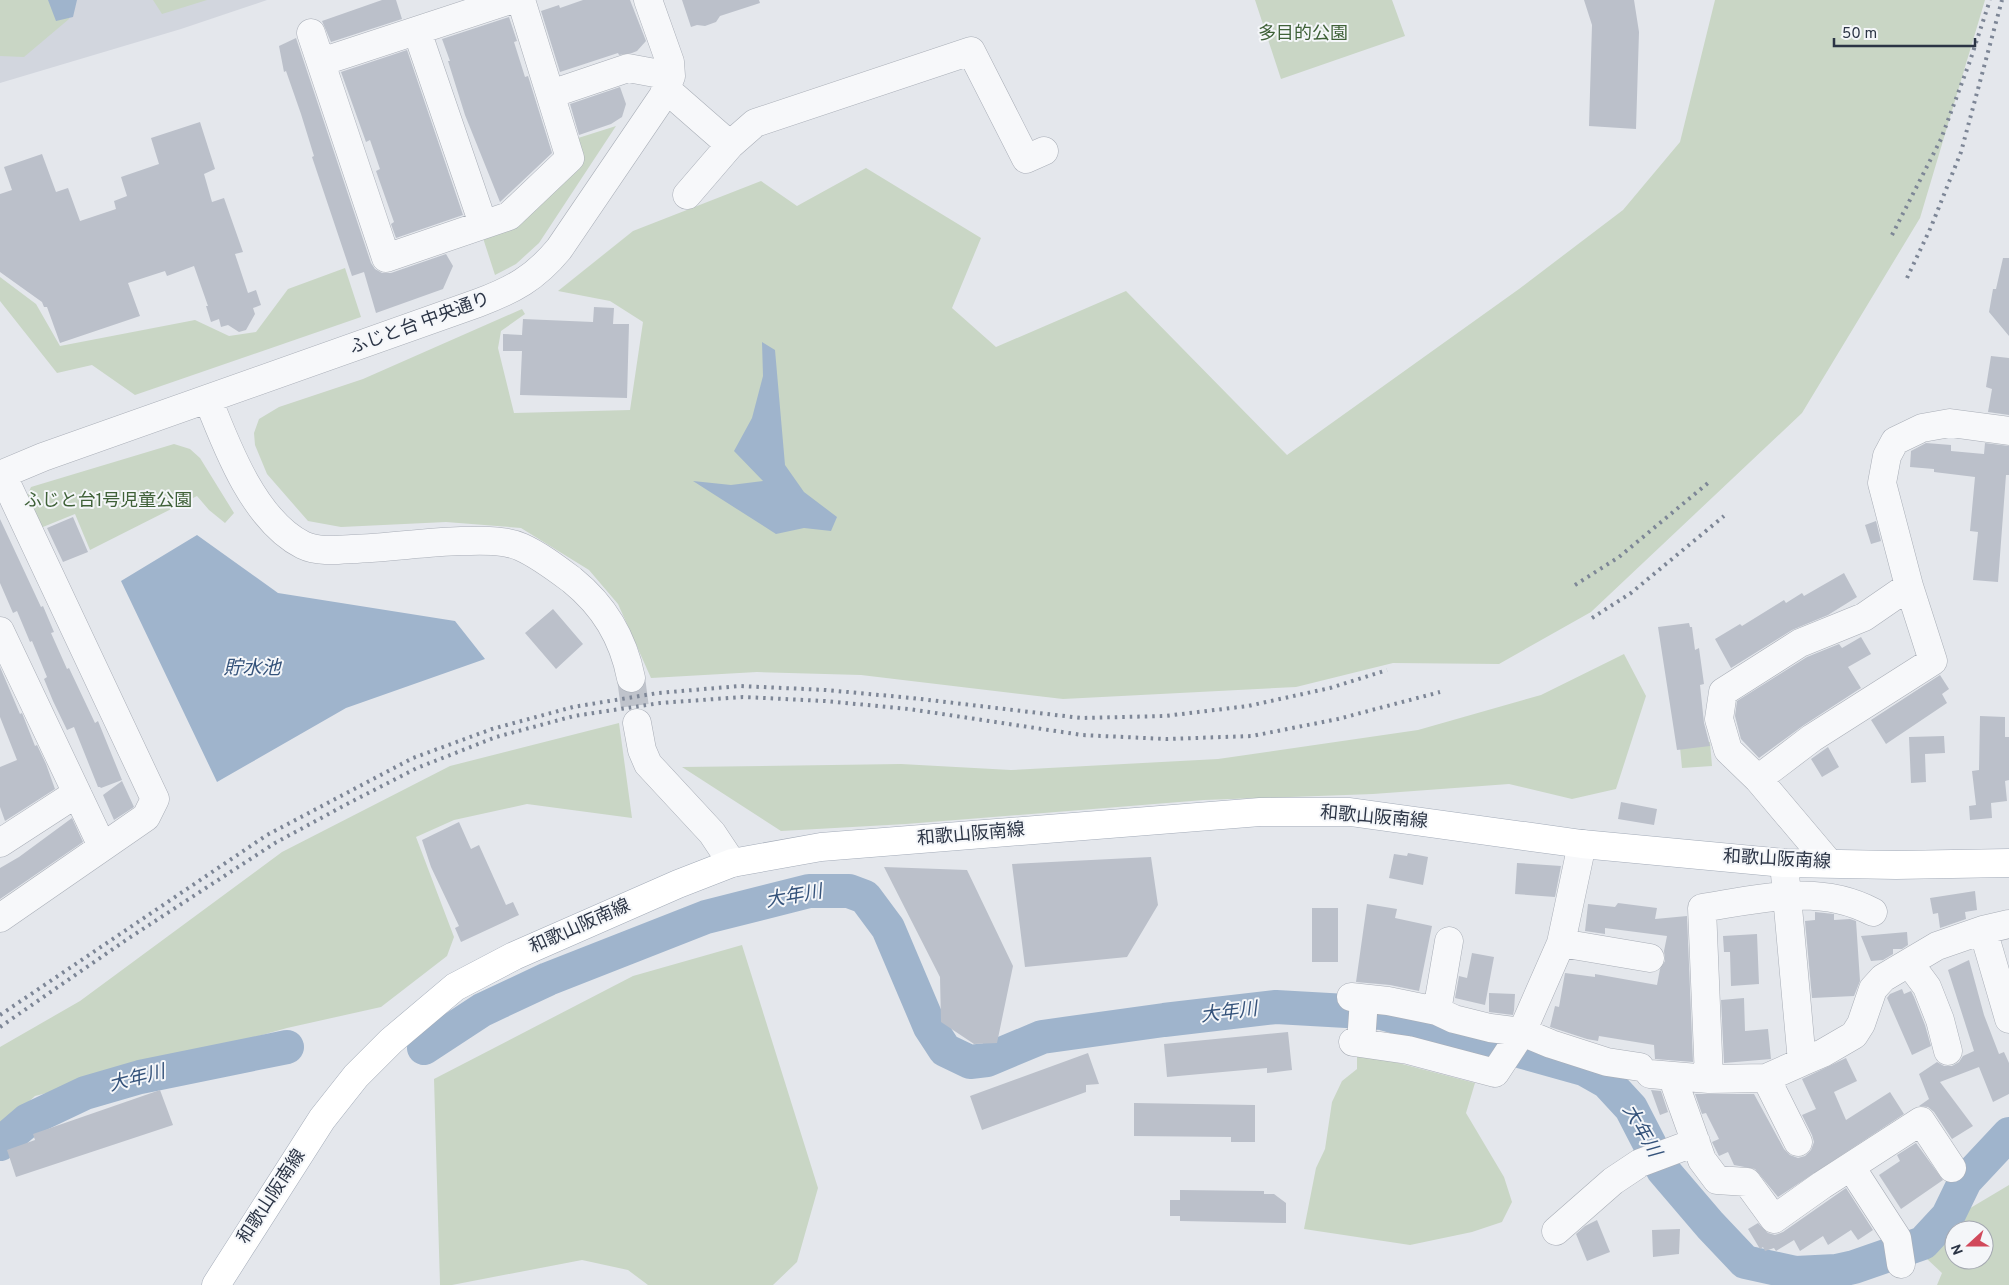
<svg xmlns="http://www.w3.org/2000/svg" width="2009" height="1285" viewBox="0 0 2009 1285" font-family="Overpass,'Noto Sans JP',sans-serif">
<style>
.built{fill:#d2d6de}
.green{fill:#c9d6c5;fill-rule:evenodd}
.water{fill:#9fb4cc}
.lines{fill:none;stroke-linecap:round;stroke-linejoin:round}
.river{stroke:#9fb4cc;stroke-width:34}
.building{fill:#bbc0ca}
.minor-tunnel{stroke:#bfc3cb;stroke-width:28;stroke-dasharray:28 14;stroke-linecap:butt}
.minor-casing{stroke:#a9aeb7;stroke-width:29}
.major-casing{stroke:#a3abb8;stroke-width:29}
.minor{stroke:#f7f8fa;stroke-width:28}
.major{stroke:#fff;stroke-width:28}
.rail{stroke:#7d8696;stroke-width:4;stroke-dasharray:2.5 5;stroke-linecap:butt}
.labels{text-anchor:middle;dominant-baseline:central;stroke-width:4;stroke-linejoin:round;paint-order:stroke}
.park-label{font-size:18px;fill:#3f6138;stroke:#f4f6f9}
.street-label{font-size:18px;fill:#2b3445;stroke:#f4f6f9}
.water-label{font-size:19px;font-style:italic;fill:#34527a;stroke:#f4f6f9}
</style>
<rect width="100%" height="100%" fill="#e4e7ec"/>
<path class="built" d="M0 0H267L181 29 0 83Z"/>
<path class="green" d="M0 0H74L69 19 24 57 0 56Z
M153 0H207L162 14Z
M1255 0H1392L1405 36 1281 79Z
M1715 0H1985L1920 218 1802 413 1591 612 1499 664 1393 663 1296 687 1063 699 861 675 757 672 651 678 618 604 589 570 521 528 446 522 341 527 308 521 267 474 255 445 254 433 259 419 279 407 363 379 522 309 525 314 501 331 498 348 514 413 630 410 643 322 610 301 558 291 633 231 761 181 797 206 866 168 981 238 952 308 996 347 1126 291 1287 455 1519 289 1623 210 1680 142Z
M616 126 539 243 516 264 495 275 482 235 575 139Z
M345 268 361 317 135 395 92 365 57 373 0 301V277L36 304 60 346 195 320 229 336 256 332 288 289Z
M174 444 190 449 200 458 234 513 225 523 209 510 197 496 90 550 75 514 38 529 24 502 31 487Z
M1624 654 1646 696 1616 789 1572 799 1509 784 1373 794 1204 800 906 824 781 831 682 767 901 764 1011 770 1218 759 1418 730 1541 695Z
M619 723 632 818 527 804 454 820 416 837 454 937 447 956 381 1007 287 1028 146 1068 35 1096 0 1128V1047L80 1001 282 852 450 766Z
M1710 742 1712 766 1682 768 1680 747Z
M742 945 818 1188 797 1262 773 1285H648L628 1270 582 1260 452 1285H440L434 1079 633 976Z
M1360 1053 1475 1083 1466 1113 1504 1177 1512 1202 1502 1222 1472 1232 1410 1245 1304 1229 1316 1168 1325 1149 1332 1102 1342 1081 1357 1069V1057Z
M2009 1185V1285H1937L1942 1273 1926 1258 1967 1210ZM1954 1230H1984V1260H1954Z"/>
<path class="water" d="M48 0H77L73 17 56 21Z
M762 342 775 350 785 465 804 492 837 517 831 531 804 528 776 534 693 481 731 485 763 481 734 451 752 418 763 376Z
M197 535 278 593 455 621 485 659 346 708 217 782 121 581Z"/>
<g class="lines">
<path class="river" d="M424 1048 482 1010 548 979 706 917 809 891H849L865 897 888 928 930 1027 945 1050 970 1062 987 1060 1042 1037 1164 1020 1276 1007 1382 1013 1584 1069 1607 1082 1631 1108 1663 1170 1710 1225 1745 1262 1796 1273 1836 1271 1854 1267 1923 1243 1948 1216 1965 1181 2009 1134
M0 1144 28 1120 85 1093 140 1077 287 1047"/>
</g>
<path class="building" d="M382 0H396L402 19 331 42 322 21Z
M583 0H630L646 41 637 51 632 53 619 55 618 53 560 72 541 11 559 5 560 8Z
M682 0H759L760 3 720 16 716 22 705 26 697 25 691 27Z
M1584 0H1634L1639 32 1636 129 1589 126 1592 25Z
M509 17 517 41 514 42 525 77 528 76 552 153 500 202 465 115 448 61H450L442 39Z
M296 38 371 263 375 269 382 273H391L446 254 453 266 443 289 376 313 364 272 352 276 312 157 314 156 301 114 286 71 284 72 279 46Z
M407 50 463 215 396 238 391 224 394 222 376 171 380 169 370 140 366 142 341 72Z
M620 87 626 104 622 117 611 124 579 135 570 104Z
M200 122 215 169 204 174 212 202 224 198 243 252 235 254 248 293 256 290 261 305 253 308 255 314 246 330 239 332 228 325 221 327 219 319 211 322 206 306H208L194 266 167 276 165 271 128 283 140 316 60 343 47 307H44L42 302 0 272V194L12 190 4 167 42 154 56 192 68 188 80 221 116 209 114 201 127 196 121 177 159 164 151 138Z
M2003 258H2009V336L1989 312 1993 289H1996Z
M594 307 614 308 613 324H629L627 398 520 395 522 351H503V334L522 335 523 319 593 322Z
M1991 356 2009 358V415L1988 412 1992 389 1986 387Z
M1926 443 1951 445V451L1984 454 1985 443 2009 446V475H2006L1998 582 1973 580 1978 532 1970 531 1975 477 1934 472V469L1910 467 1911 451Z
M73 517 88 552 63 562 47 528Z
M0 519 41 607 43 606 54 632 51 633 67 669 69 668 95 723 98 721 122 780 101 788 100 787H98L74 727 67 730 53 701 44 679 47 677 32 641 30 642 17 611 13 613 0 583Z
M1876 521 1881 541 1871 544 1865 525Z
M1844 573 1857 597 1828 615 1792 630 1731 668 1715 639 1740 624 1742 626 1784 600 1786 603 1802 593 1804 596Z
M553 609 583 644 556 669 525 633Z
M1689 623 1690 627H1692L1695 650 1699 648 1704 684 1700 685 1704 723 1710 746 1677 750 1658 627Z
M1861 637 1871 654 1848 667 1861 688 1804 725 1759 758 1741 739 1735 716 1737 701 1807 657 1839 644 1842 648Z
M0 667 20 714 22 713 35 746 37 745 46 764 55 789 5 821 0 807V767L17 760 0 717Z
M1940 675 1949 689 1942 694 1947 703 1886 744 1871 720Z
M1980 716 2005 717V737H2009V780L2005 781 2007 801 1991 803 1992 818 1970 820 1969 806 1976 805 1972 771 1979 770Z
M1944 736 1945 753 1925 754 1926 782 1911 783 1909 737Z
M1828 747 1839 767 1822 777 1811 759Z
M122 781 134 807 114 820 103 795Z
M1621 802 1657 809 1654 825 1618 819Z
M72 818 83 842 0 899V868L19 857Z
M459 822 471 849 479 845 506 905 513 902 519 915 461 942 455 928 459 926 431 867 422 840Z
M1408 853 1428 857 1423 885 1389 878 1394 854 1407 856Z
M1151 857 1158 905 1127 957 1025 967 1012 864Z
M1517 863 1561 866 1555 897 1515 894Z
M884 867 967 870 1013 966 997 1043 974 1044 941 1022 940 977Z
M1975 891 1977 910 1965 912 1966 919 1940 928 1938 913 1933 914 1930 898Z
M1618 903 1657 908 1655 919 1687 916 1693 1062 1655 1059 1654 1045 1599 1036 1598 1041 1587 1039 1550 1027 1555 1006 1559 1007 1565 973 1595 977V974L1657 985 1660 969 1665 961 1664 951 1667 936 1605 928V934L1585 931 1588 904 1615 907Z
M1367 904 1397 909 1395 918 1432 926 1419 991 1390 985 1356 982Z
M1312 908H1338V962H1312Z
M1815 912 1834 914V920L1850 919 1856 921 1860 981 1854 996 1812 998 1805 921 1815 920Z
M1907 932 1908 945 1902 949H1893V954L1883 960 1871 961 1861 936Z
M1757 934 1759 984 1731 986 1730 952H1724L1723 936Z
M1472 953 1494 957 1485 1005 1455 998 1459 976 1467 978Z
M1969 960 1984 1015 1999 1054 2004 1052 2009 1063V1094L1993 1102 1979 1067 1940 1082 1973 1126 1952 1139 1934 1112 1928 1107 1919 1106 1929 1099 1919 1074 1937 1062 1944 1066H1952L1959 1062 1963 1056 1974 1051 1948 970Z
M1902 989 1904 994 1911 991 1914 997 1925 1025 1931 1046 1912 1055 1887 998 1890 994Z
M1489 993 1515 994 1514 1010 1513 1015 1489 1012Z
M1744 998 1745 1031 1768 1029 1771 1059 1724 1063 1721 1000Z
M1288 1032 1292 1070 1267 1073V1068L1167 1077 1164 1044Z
M1088 1053 1099 1084 1086 1085V1092L982 1130 970 1096Z
M1846 1058 1857 1081 1834 1092 1846 1120 1890 1092 1904 1114 1778 1197 1755 1169 1734 1165 1728 1152 1719 1156 1712 1142 1719 1139 1706 1113 1702 1114 1695 1094H1754L1784 1149 1790 1155 1798 1158 1805 1156 1811 1150 1814 1142 1812 1135 1802 1115 1816 1109 1802 1079Z
M160 1090 173 1125 16 1177 7 1150 35 1140 33 1134Z
M1651 1090 1661 1091 1668 1112 1660 1115Z
M1134 1103 1255 1105V1142H1231V1137L1134 1136Z
M1916 1143 1943 1180 1901 1209 1879 1175 1900 1161 1897 1155Z
M1846 1188 1873 1230 1858 1240 1851 1230 1828 1245 1823 1236 1800 1251 1794 1240 1776 1251 1774 1248 1765 1251 1763 1247 1760 1249 1748 1229 1758 1223 1768 1233 1775 1235 1783 1232Z
M1180 1190 1264 1191V1194H1274L1286 1203V1223L1180 1221V1216H1170V1200H1180Z
M1597 1220 1610 1252 1587 1261 1576 1234 1585 1226Z
M1680 1229 1679 1254 1653 1257 1652 1230Z"/>
<g class="lines">
<path class="minor-tunnel" d="M631 678 637 723"/>
<defs>
<path id="minor" d="M417 31 483 224
M311 33 386 258 509 216 570 158 521 0
M321 62 510 0
M666 89 730 145
M551 94 628 68 671 76
M687 195 730 145 755 123 971 51 1026 159 1044 151
M208 399C227 448 255 521 303 545 317 552 337 550 352 549 388 548 425 542 461 541 480 541 503 539 521 547 539 555 556 568 572 580 604 606 623 637 631 678
M0 475 43 457 478 303C513 290 535 278 559 249L663 96 671 76 670 62 648 0
M1909 586 1882 483 1887 456 1895 441 1922 428 1950 423 2009 431
M0 631 102 846
M637 723 642 750 648 764 712 833 732 863
M1758 779 1812 738 1933 661 1909 586 1864 617 1800 643 1723 692 1719 719 1728 750 1758 779 1829 863
M0 843 77 793
M0 918 146 817 155 799 2 474
M1983 930 2009 1019
M1561 943 1650 958
M1910 964 1927 987 1940 1020 1948 1051
M1351 997 1388 1001 1437 1011 1454 1019 1490 1028 1522 1032 1551 1044 1607 1062 1640 1067
M1437 1011 1449 941
M1353 1042 1408 1050 1495 1073 1522 1032 1561 943 1582 844
M1361 1043 1364 999
M1802 1062 1823 1053 1854 1035 1861 1024 1873 989 1883 978 1937 946 1983 930 2009 924
M1650 1074 1709 1079 1766 1078 1802 1062 1784 863
M1672 1076 1702 1160 1717 1180 1747 1182 1774 1219 1822 1185 1921 1121 1952 1168
M1766 1078 1798 1142
M1709 1079 1702 908C1759 899 1819 883 1873 912
M1851 1167 1897 1238 1901 1264
M1556 1231 1613 1181 1640 1163 1696 1142"/>
<path id="major" d="M216 1285 322 1119 356 1076 391 1041 455 987 514 956 678 884 732 863 821 847 1260 812H1350L1582 844 1784 863 1896 865 2009 863"/>
</defs>
<use href="#minor" class="minor-casing"/>
<use href="#major" class="major-casing"/>
<use href="#minor" class="minor"/>
<use href="#major" class="major"/>
<path class="rail" d="M1892 235 1941 139 1970 61 1990 0
M1907 278 1931 227 1961 152 2002 0
M1575 585 1619 557 1708 483
M1592 618 1631 593 1724 516
M0 1015 267 835 413 758 492 729 573 707 658 693 740 686 826 690 912 698 1081 718 1165 716 1248 706 1330 688 1387 670
M0 1027 126 940 275 843 347 804 417 768 496 737 574 716 660 703 743 697 825 701 909 709 1082 735 1166 739 1252 736 1338 719 1440 692"/>
</g>
<g class="labels">
<g class="park-label">
<text x="1303" y="34">多目的公園</text>
<text x="108" y="501">ふじと台1号児童公園</text>
</g>
<g class="street-label">
<text transform="translate(420 324) rotate(-20)">ふじと台 中央通り</text>
<text transform="translate(1374 818) rotate(5)">和歌山阪南線</text>
<text transform="translate(971 835) rotate(-5)">和歌山阪南線</text>
<text transform="translate(1777 860) rotate(3)">和歌山阪南線</text>
<text transform="translate(580 927) rotate(-24)">和歌山阪南線</text>
<text transform="translate(272 1197) rotate(-57)">和歌山阪南線</text>
</g>
<g class="water-label">
<text x="252" y="669">貯水池</text>
<text transform="translate(794 897) rotate(-10)">大年川</text>
<text transform="translate(1229 1013) rotate(-7)">大年川</text>
<text transform="translate(137 1079) rotate(-14)">大年川</text>
<text transform="translate(1641 1131) rotate(60)">大年川</text>
</g>
</g>
<g transform="translate(1969 1245) rotate(249)"><circle r="24" fill="#f4f6f9" stroke="#a4a8b1"/>
<path d="M0-4L9 19L0 12L-9 19Z" fill="#d1495b"/>
<text y="-8" font-size="14" font-weight="bold" text-anchor="middle" fill="#2b3445">N</text>
</g>
<path d="M1834 38v8h141v-8" fill="none" stroke="#2b3445" stroke-width="2.5"/>
<text x="1842" y="38" font-size="15" fill="#2b3445" stroke="#f4f6f9" stroke-width="4" paint-order="stroke">50 m</text>
</svg>
